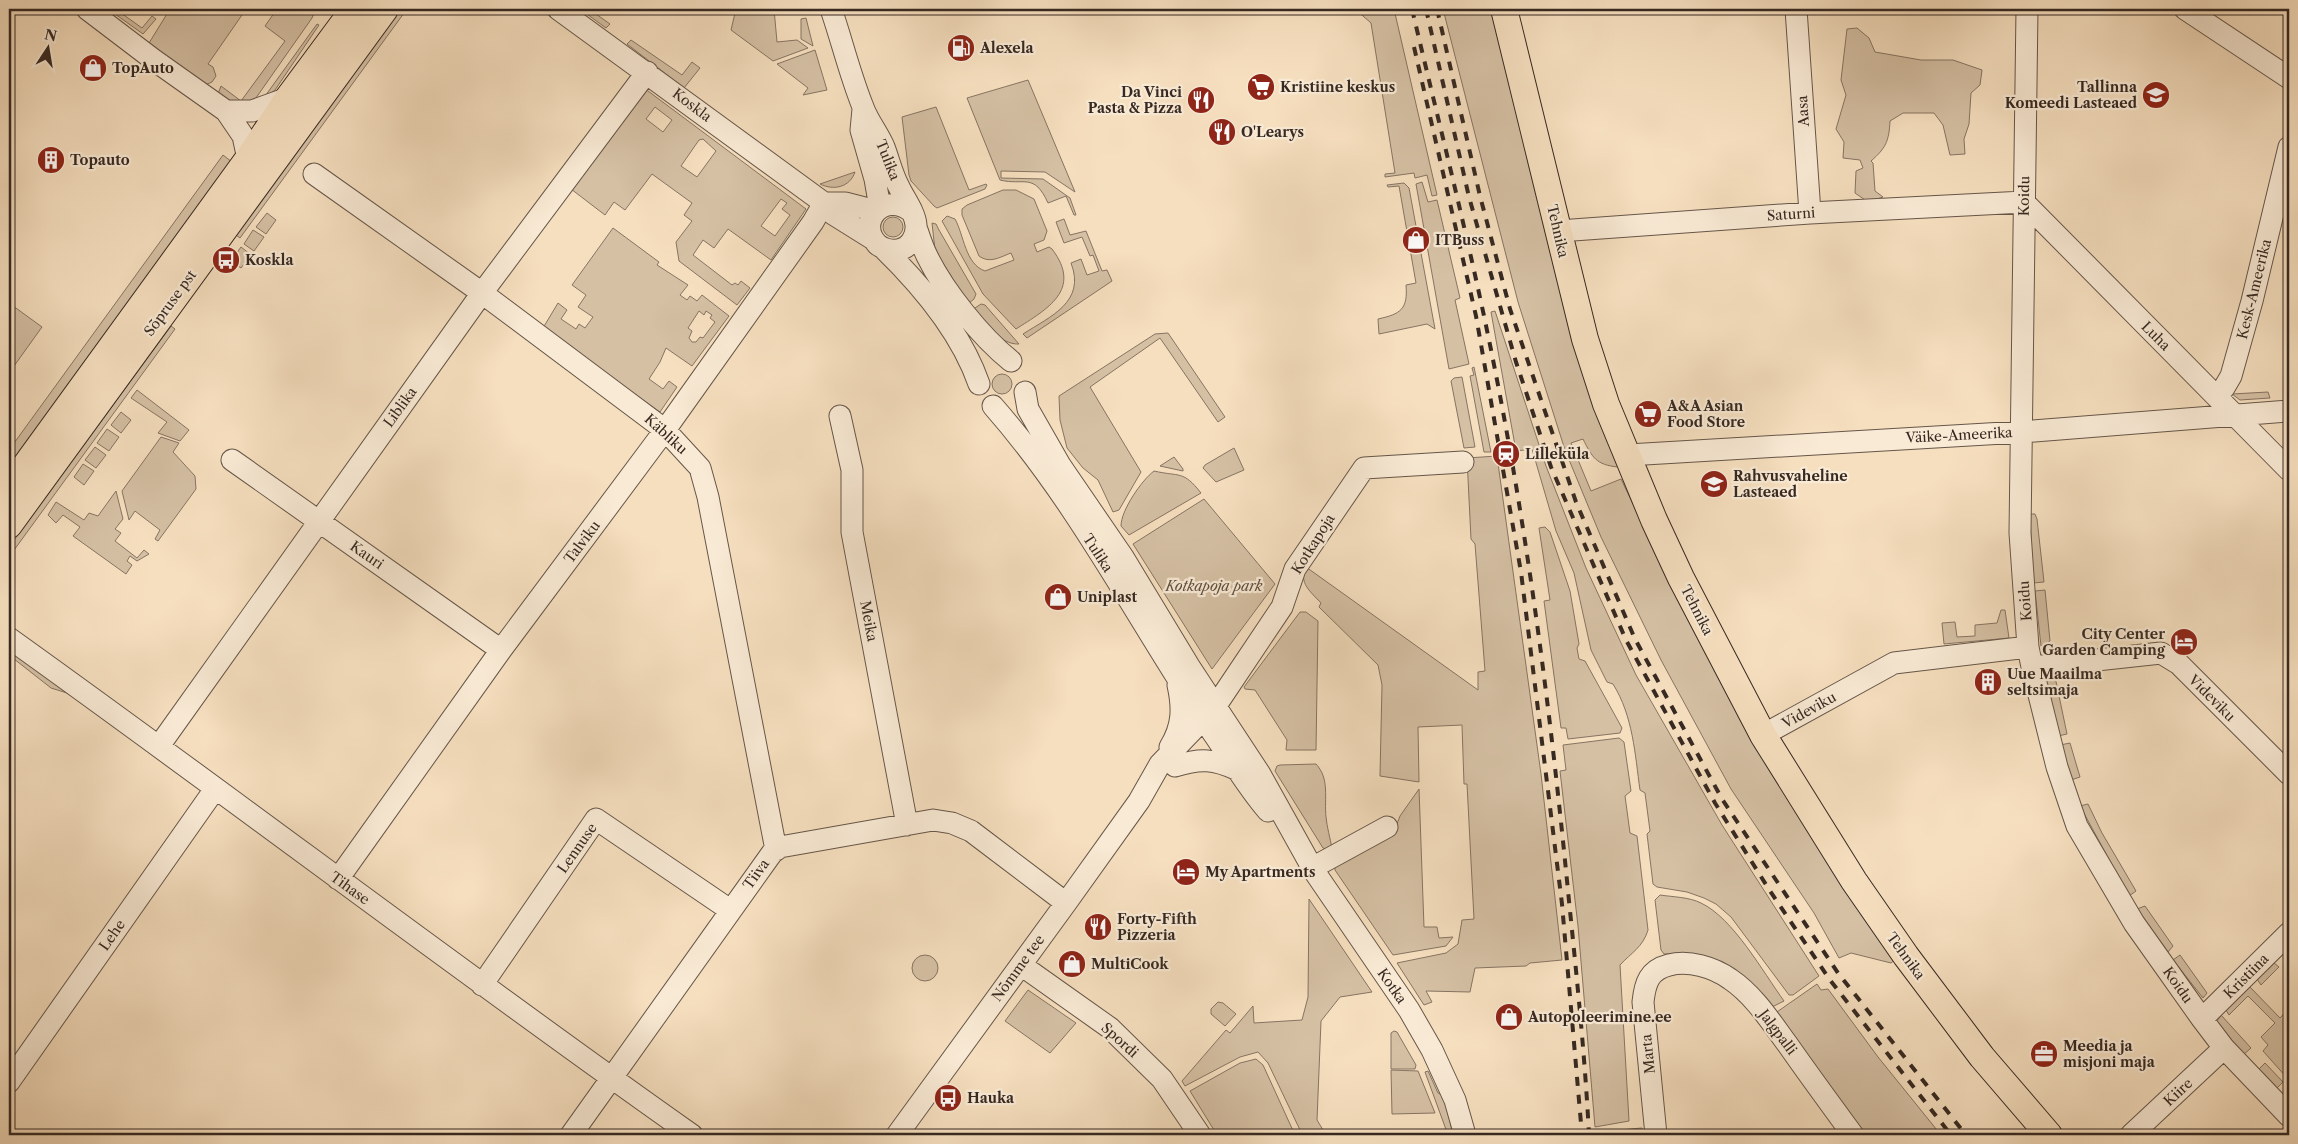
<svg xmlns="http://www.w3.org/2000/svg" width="2298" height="1144" viewBox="0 0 2298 1144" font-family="'Libre Caslon Text',serif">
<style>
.green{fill:#d5c0a4;stroke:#867463;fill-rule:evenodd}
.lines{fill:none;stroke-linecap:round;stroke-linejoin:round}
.minor-casing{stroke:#665649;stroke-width:23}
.major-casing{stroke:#362922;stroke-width:28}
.minor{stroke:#f9ead5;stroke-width:21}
.major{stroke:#f6dfbf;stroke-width:26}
.rail{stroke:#362922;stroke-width:4;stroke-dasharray:9 9;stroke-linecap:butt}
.labels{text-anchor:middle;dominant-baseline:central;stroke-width:4.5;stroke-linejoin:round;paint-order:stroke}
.poi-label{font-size:14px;font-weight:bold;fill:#362922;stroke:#f9ead5;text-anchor:start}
.street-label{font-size:14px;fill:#362922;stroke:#f9ead5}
.park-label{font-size:14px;font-style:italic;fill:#5e4f42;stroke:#f9ead5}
</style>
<rect width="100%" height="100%" fill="#f6dfbf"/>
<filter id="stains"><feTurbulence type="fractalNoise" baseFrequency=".004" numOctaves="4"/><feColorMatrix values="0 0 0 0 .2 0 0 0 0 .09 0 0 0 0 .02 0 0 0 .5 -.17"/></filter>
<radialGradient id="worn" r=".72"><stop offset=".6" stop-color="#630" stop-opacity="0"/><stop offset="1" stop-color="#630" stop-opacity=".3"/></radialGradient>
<path class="green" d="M108 9H124L121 13 142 28 152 16 156 19 143 34Z
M170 9H235L242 15 208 64 213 67 216 76 212 82 203 86 149 43Z
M277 9H316L312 18 251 105H234L218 94 221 86 241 101 285 41 265 26Z
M400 9H407L240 238 236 235Z
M580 9H589L610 24 606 28Z
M736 9H774L777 42 797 40 808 48 773 61 731 30Z
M1355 9H1394L1437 195 1432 196 1427 175 1415 178 1414 173 1385 177V174L1395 173 1371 23Z
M1443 9H1493L1618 467C1596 465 1592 457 1583 439L1571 443 1591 491 1621 479 1673 587 1896 959 1891 963 1851 953 1839 958 1814 913 1731 789 1661 660 1601 537 1565 450 1518 302Z
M806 18 813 46 801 39V19Z
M317 24 319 25 275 90 263 99Z
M1857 28 1869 38 1875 52 1921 60H1953L1982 70 1980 85 1971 93 1969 124 1964 139 1965 154 1950 155 1943 125 1934 113H1903L1890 121C1889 141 1886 148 1871 161L1873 163 1875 191 1883 197 1868 202 1855 193 1856 171 1863 168 1860 160 1843 158 1844 142 1836 129 1846 95 1841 80 1847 29Z
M631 40 682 75 692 62 700 68 684 88 627 44Z
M815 50 827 90 803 95 808 88 777 64Z
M1028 80 1075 192 1045 172 1001 171V178L1043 179 1070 198 1076 215H1074L1066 196 1048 203C1034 172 1024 186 1000 180L967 98Z
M644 88 806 209 771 260 728 229 714 248 703 240 693 255 732 285 735 283 738 285 741 281 750 288 737 305 679 261 676 242 692 221 684 215 692 203 652 174 625 210 614 202 605 215 571 189ZM655 107 672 120 663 132 646 119ZM703 139 716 151 697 177 681 166 699 140ZM781 199 787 203 782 209 790 215 775 236 761 226Z
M936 107 969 190 986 184 987 185 985 189 937 208 934 206 911 181 909 175 902 117Z
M223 155 232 162 9 469V450Z
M855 172C850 187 834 191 820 184Z
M1422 182 1428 202 1437 200 1460 298 1455 300 1469 364 1449 369 1416 184Z
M1404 183 1409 188 1435 329 1427 324 1379 334 1378 319C1401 314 1408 309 1406 285L1416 283 1399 186 1388 187 1387 185Z
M1003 190H1016L1034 199 1047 231 1044 240 1034 244 1037 252 1049 247 1052 249C1083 290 1047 309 1016 329L983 294 942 221 947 216 955 219C964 235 965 264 985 271L1014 260 1011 253C1000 257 990 264 979 256L962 215V209L967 205Z
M267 213 276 220 266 234 256 227Z
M883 227a10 10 0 1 1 20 0a10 10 0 1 1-20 0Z
M1064 219 1070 235 1086 231 1102 271 1107 270 1112 281 1027 338 1023 334C1051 316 1086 302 1071 263L1081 259 1087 275 1099 271 1093 255 1090 256 1082 237 1064 243 1056 222Z
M932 223 936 224 939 230 976 294 974 299 968 304 935 250Z
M613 228 659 262 657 265 688 285 680 295 687 300 690 296 697 301 702 295 729 316 692 366 666 348 660 362 649 379 663 389 669 381 677 387 660 412 543 328 558 303 567 310 561 319 576 329 579 324 585 328 593 317 578 307 586 295 572 285ZM699 311 704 315 706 311 712 315 710 318 715 322 703 338 700 337 696 342H692L689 338 692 331 688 328Z
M253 230 264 237 254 251 244 244Z
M241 247 251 255 241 268 231 261Z
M9 303 42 327 9 373Z
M981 304 985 305 1019 344C1000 345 984 322 972 310Z
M1495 311 1546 466 1586 568 1636 675 1722 825 1819 976 1793 995H1789L1731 917 1716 904 1704 898 1687 892 1657 887 1653 884 1647 834 1650 831 1645 793 1640 790C1635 754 1633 716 1613 684L1607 682 1591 650 1574 573 1556 531 1532 449 1516 451 1491 312Z
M171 326 175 329 9 557V547Z
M1168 333 1225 417 1218 422 1160 338 1090 387 1141 472 1119 510 1113 512 1098 480 1083 468 1067 448 1060 420 1059 396 1155 334Z
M1474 367 1491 452H1484L1470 376 1474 375 1472 368Z
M992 384a10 10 0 1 1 20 0a10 10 0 1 1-20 0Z
M1462 377 1475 447 1464 448 1451 381 1454 378Z
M137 390 189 430 180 441 158 433 167 422 131 398Z
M2268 392 2270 398 2240 400 2232 394Z
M121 412 131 420 121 433 111 425Z
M107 429 119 437 109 451 97 443Z
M161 437 179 443 173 452 195 476 196 489 158 541 155 539 160 530 135 511 129 520 122 491Z
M95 447 106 455 96 468 85 460Z
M1234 448 1244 470 1216 482 1203 468 1205 465Z
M1497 456 1541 774 1562 960 1530 963 1526 966 1475 968 1470 992 1426 991 1432 1002 1424 1005 1397 963 1446 953 1458 944 1462 920 1474 919 1467 784H1464L1462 725 1418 727 1419 782 1380 776 1382 685 1378 665 1319 607 1321 603C1311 592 1298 583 1306 567L1478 690V672L1485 671 1475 544 1471 539 1467 458Z
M1174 457 1183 469V471L1160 466Z
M83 464 94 471 84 485 74 477Z
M1154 471C1180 477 1183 470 1201 493L1129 535 1121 526C1121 510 1142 480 1154 471Z
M116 491 123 519 115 529 121 533 115 541 137 558 144 550 149 554 137 561 130 556 127 561 132 565 126 574 73 536 80 527 63 515 56 523 48 515 56 502 84 520 89 513 98 516Z
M1204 499 1275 584 1212 669 1133 544Z
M2030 514H2035L2037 519 2044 582 2033 583Z
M1545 527 1550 532 1570 591 1579 644 1577 648 1579 659 1585 661 1622 728 1620 733 1568 739 1566 728H1561L1544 601 1550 600 1539 528Z
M2045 590 2050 641 2041 646 2035 591Z
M2001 610H2005L2009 638 1944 644 1942 623 1955 622 1957 637 1975 636V625L1997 623Z
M1300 612H1306L1318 621 1316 750H1286L1287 740 1255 690 1245 689 1244 687Z
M9 649 67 690V693L51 688 9 655Z
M2054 672 2067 734 2058 736 2046 683 2048 676Z
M1619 738 1624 742 1631 791 1625 796 1630 833 1637 836 1648 930C1643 947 1631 953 1620 965L1629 1121 1595 1127 1578 926 1560 771 1566 770 1563 745Z
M2070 743 2080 777 2071 780 2060 745Z
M1316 764C1330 779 1324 798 1326 817 1327 827 1330 838 1332 848L1329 850 1323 848 1275 771 1277 766 1280 765Z
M1419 789 1424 927H1437L1439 938 1453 937 1446 946 1393 955 1335 870V861L1394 832 1400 816Z
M2088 804 2102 833 2136 891 2129 896 2080 806Z
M1660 895C1673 897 1689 897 1701 903 1733 918 1763 972 1784 1001L1770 1008 1693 954H1664L1661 950 1655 900Z
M1309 899 1372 992 1340 997 1321 1021 1317 1120 1326 1135H1299L1301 1132 1268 1063 1258 1052 1240 1057 1185 1086 1182 1081 1226 1030 1230 1033 1253 1006 1254 1023 1302 1020 1308 997Z
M2145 906 2173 946 2168 952 2137 909Z
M912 968a13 13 0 1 1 26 0a13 13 0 1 1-26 0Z
M2180 955 2207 993 2203 998 2173 960Z
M2274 963 2279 967 2261 985 2257 979Z
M1817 984 1821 990 1828 989 1878 1057 1941 1135H1861L1774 1014Z
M2250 987 2280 1018 2289 1008V1078L2288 1079 2263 1051 2268 1045 2261 1037 2275 1023 2248 996 2229 1015 2226 1010Z
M1028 990 1076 1023 1050 1053 1005 1021Z
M1218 1002 1223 1003 1236 1014 1225 1026 1211 1014V1009Z
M2221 1015 2251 1048 2243 1055 2217 1021Z
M1394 1031 1397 1032 1416 1065 1415 1069H1391V1033Z
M1256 1059 1263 1065 1295 1135H1217L1190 1091 1240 1063Z
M2265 1063 2283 1082 2276 1089 2258 1070Z
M1391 1070 1418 1071 1435 1113 1392 1114Z
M1428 1071 1438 1093 1444 1096 1453 1135H1448L1425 1072Z
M1642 1128V1135H1596V1132Z"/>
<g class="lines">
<defs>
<path id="minor" d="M87 9 154 60 226 111 243 136 248 159
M558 9 824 203 833 214 873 239
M831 9C842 41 850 75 863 107 868 121 878 133 884 147 889 160 892 174 899 187 904 198 915 212 916 225 917 236 910 248 898 250 891 251 882 249 877 244 856 222 884 190 912 212
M1796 9 1810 213
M2027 9 2020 533 2028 647 2032 667 2057 767 2077 826 2134 923 2202 1019 2224 1048 2289 1116
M2185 9 2289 78
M863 109 861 130 875 179 880 208
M226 111H252L288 98
M314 174 482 293 665 430 700 468 708 497 776 850
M824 203H845L876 211
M917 230C920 239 923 248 927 256 944 291 981 337 1011 361
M1559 231 1810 213 2024 202 2289 470
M883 248C922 286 961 332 979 384
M1025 392 1028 409 1060 465 1123 557 1189 666 1260 774 1314 871 1409 1010 1432 1050 1455 1100 1465 1135
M2215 395 2224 388 2231 376 2252 301 2289 147
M993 406C1080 505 1140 625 1213 733 1231 759 1247 787 1268 811
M840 416 852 470V532L907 825
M1628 455 2021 432 2289 411
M232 460 501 650
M9 638C238 802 462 973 692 1135
M2032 667 2161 653 2179 664 2289 774
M1763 735 1894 663 2028 647
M159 746 482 293 647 72
M1170 747C1183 726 1183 708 1178 685
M1175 766C1201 758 1214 759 1238 770
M1312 868 1387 827
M338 879 501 650 665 430 813 222 824 203
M1021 965 1110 1028 1162 1079 1200 1135
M482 985 596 819 730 910
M2202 1019 2289 933
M9 1082 215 789
M571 1135 772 853 780 847 933 820 952 823 971 831 1066 903
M897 1135 1066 903 1139 801 1160 764 1215 707 1282 607 1295 569 1364 468 1463 462
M1656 1135 1643 1002C1645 983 1649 970 1669 965 1689 960 1713 967 1730 979 1754 995 1771 1022 1788 1045 1809 1075 1831 1105 1853 1135
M2131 1135 2224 1048"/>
<path id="major" d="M1504 9 1585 339 1606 404 1654 520 1681 578 1763 735 1854 881 1906 956 1982 1057 2049 1135
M9 488 248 159 288 98 354 9
M9 525 385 9"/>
</defs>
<use href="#minor" class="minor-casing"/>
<use href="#major" class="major-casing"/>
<use href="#minor" class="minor"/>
<use href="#major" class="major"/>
<path class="rail" d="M1412 9C1436 111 1462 213 1484 316 1525 509 1550 705 1569 901 1577 979 1585 1057 1589 1135
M1426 9 1469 197 1516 362 1551 467 1626 640 1715 803 1770 891 1830 980 1951 1135
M1437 9 1480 196 1510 309 1576 502 1635 639 1722 799 1838 973 1966 1135
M1414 47 1476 316 1521 572 1562 904 1582 1135"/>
</g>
<defs>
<symbol id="fuel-disc" viewBox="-11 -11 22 22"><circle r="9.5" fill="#8f2418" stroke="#f9ead5"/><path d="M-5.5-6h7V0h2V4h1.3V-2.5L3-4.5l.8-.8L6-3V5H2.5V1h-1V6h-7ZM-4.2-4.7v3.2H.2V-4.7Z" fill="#fff"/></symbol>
<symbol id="shop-disc" viewBox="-11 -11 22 22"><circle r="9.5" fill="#8f2418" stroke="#f9ead5"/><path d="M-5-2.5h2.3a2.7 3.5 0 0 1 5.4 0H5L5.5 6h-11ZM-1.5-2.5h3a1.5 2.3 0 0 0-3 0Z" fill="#fff"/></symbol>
<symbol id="supermarket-disc" viewBox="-11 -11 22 22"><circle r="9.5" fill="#8f2418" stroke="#f9ead5"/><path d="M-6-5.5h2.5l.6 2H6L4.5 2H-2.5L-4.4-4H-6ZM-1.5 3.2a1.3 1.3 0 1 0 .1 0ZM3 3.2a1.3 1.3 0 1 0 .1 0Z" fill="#fff"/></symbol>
<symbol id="school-disc" viewBox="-11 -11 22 22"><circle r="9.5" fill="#8f2418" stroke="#f9ead5"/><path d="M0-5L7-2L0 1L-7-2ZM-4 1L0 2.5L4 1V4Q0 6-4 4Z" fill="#fff"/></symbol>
<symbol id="restaurant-disc" viewBox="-11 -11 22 22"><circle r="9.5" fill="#8f2418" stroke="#f9ead5"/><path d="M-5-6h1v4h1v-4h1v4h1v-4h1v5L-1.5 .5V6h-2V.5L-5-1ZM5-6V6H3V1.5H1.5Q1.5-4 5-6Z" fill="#fff"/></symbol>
<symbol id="building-disc" viewBox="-11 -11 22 22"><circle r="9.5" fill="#8f2418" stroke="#f9ead5"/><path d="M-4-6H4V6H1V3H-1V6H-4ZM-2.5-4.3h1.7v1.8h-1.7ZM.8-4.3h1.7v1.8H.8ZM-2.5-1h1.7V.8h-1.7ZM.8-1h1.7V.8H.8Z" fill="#fff"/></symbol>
<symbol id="bus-disc" viewBox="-11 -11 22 22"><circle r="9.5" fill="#8f2418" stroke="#f9ead5"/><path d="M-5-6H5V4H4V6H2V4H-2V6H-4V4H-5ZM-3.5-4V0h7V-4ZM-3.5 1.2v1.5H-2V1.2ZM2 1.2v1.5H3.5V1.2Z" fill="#fff"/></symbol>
<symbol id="station-disc" viewBox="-11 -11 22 22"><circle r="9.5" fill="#8f2418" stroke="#f9ead5"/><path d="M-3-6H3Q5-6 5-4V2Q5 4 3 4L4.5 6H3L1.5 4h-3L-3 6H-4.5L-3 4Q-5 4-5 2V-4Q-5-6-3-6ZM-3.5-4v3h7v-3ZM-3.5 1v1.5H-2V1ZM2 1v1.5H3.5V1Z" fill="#fff"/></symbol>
<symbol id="hotel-disc" viewBox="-11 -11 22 22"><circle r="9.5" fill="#8f2418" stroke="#f9ead5"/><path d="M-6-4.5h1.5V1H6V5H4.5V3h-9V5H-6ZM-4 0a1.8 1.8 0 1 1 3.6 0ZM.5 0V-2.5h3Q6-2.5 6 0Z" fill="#fff"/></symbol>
<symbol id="office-disc" viewBox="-11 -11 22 22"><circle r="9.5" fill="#8f2418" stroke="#f9ead5"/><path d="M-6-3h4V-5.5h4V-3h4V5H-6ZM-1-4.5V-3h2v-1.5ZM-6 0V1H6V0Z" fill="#fff"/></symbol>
</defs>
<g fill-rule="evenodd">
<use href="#fuel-disc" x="945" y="32" width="32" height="32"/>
<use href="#shop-disc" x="77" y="52" width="32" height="32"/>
<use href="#supermarket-disc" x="1245" y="71" width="32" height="32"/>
<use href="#school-disc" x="2140" y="79" width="32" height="32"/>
<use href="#restaurant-disc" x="1185" y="84" width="32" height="32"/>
<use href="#restaurant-disc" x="1206" y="116" width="32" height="32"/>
<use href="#building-disc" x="35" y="144" width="32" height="32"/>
<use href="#shop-disc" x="1400" y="224" width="32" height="32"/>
<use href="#bus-disc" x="210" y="244" width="32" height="32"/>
<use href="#supermarket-disc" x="1632" y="398" width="32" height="32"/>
<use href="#station-disc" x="1490" y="438" width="32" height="32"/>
<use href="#school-disc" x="1698" y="468" width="32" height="32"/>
<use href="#shop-disc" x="1042" y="581" width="32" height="32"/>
<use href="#hotel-disc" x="2168" y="626" width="32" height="32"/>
<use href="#building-disc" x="1972" y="666" width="32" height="32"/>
<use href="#hotel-disc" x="1170" y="856" width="32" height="32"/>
<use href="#restaurant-disc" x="1082" y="911" width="32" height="32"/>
<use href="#shop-disc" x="1056" y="948" width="32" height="32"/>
<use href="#shop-disc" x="1493" y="1001" width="32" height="32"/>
<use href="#office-disc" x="2028" y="1038" width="32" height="32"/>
<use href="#bus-disc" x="932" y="1082" width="32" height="32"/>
</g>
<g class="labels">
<g class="poi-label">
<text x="980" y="48">Alexela</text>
<text x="112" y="68">TopAuto</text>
<text x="1280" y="87">Kristiine keskus</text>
<text x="2137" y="87" text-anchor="end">Tallinna<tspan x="2137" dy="16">Komeedi Lasteaed</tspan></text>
<text x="1182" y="92" text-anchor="end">Da Vinci<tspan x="1182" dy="16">Pasta &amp; Pizza</tspan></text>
<text x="1241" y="132">O'Learys</text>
<text x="70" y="160">Topauto</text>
<text x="1435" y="240">ITBuss</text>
<text x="245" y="260">Koskla</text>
<text x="1667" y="406">A&amp;A Asian<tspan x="1667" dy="16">Food Store</tspan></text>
<text x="1525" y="454">Lilleküla</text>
<text x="1733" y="476">Rahvusvaheline<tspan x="1733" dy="16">Lasteaed</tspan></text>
<text x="1077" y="597">Uniplast</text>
<text x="2165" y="634" text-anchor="end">City Center<tspan x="2165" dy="16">Garden Camping</tspan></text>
<text x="2007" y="674">Uue Maailma<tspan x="2007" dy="16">seltsimaja</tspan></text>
<text x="1205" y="872">My Apartments</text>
<text x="1117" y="919">Forty-Fifth<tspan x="1117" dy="16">Pizzeria</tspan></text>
<text x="1091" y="964">MultiCook</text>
<text x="1528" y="1017">Autopoleerimine.ee</text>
<text x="2063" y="1046">Meedia ja<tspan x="2063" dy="16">misjoni maja</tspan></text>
<text x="967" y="1098">Hauka</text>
</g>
<g class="street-label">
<text transform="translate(692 105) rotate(37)">Koskla</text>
<text transform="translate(1803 111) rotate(-94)">Aasa</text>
<text transform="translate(888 160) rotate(68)">Tulika</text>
<text transform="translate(2024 196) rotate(-89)">Koidu</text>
<text transform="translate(1791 214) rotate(-4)">Saturni</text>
<text transform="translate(1558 231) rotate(77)">Tehnika</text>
<text transform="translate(2254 289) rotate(-76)">Kesk-Ameerika</text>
<text transform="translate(170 303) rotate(-54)">Sõpruse pst</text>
<text transform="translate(2156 336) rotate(45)">Luha</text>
<text transform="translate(400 407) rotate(-54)">Liblika</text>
<text transform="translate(666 434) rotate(42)">Käbliku</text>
<text transform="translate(1959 435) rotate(-3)">Väike-Ameerika</text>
<text transform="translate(582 542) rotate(-53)">Talviku</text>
<text transform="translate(1313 544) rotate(-58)">Kotkapoja</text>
<text transform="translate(1098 553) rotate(57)">Tulika</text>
<text transform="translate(367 555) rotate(35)">Kauri</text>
<text transform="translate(2025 601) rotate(-94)">Koidu</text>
<text transform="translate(1697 610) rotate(63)">Tehnika</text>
<text transform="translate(869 621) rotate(79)">Meika</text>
<text transform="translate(2212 698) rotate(45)">Videviku</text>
<text transform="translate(1809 710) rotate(-29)">Videviku</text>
<text transform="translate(577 848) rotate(-55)">Lennuse</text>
<text transform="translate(756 874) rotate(-54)">Tiiva</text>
<text transform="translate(350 888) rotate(36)">Tihase</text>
<text transform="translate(112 935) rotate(-55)">Lehe</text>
<text transform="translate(1906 956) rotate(54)">Tehnika</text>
<text transform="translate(1018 968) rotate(-54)">Nõmme tee</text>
<text transform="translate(2246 976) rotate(-45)">Kristiina</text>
<text transform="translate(2178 985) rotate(55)">Koidu</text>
<text transform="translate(1392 986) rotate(55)">Kotka</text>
<text transform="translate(1778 1032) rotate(53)">Jalgpalli</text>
<text transform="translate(1120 1040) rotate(42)">Spordi</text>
<text transform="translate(1648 1054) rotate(-96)">Marta</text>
<text transform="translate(2178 1092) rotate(-43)">Kiire</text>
</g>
<g class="park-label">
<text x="1214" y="586">Kotkapoja park</text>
</g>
</g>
<rect width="2298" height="1144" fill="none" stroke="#f6dfbf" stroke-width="30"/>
<rect x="10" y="10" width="2278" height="1124" fill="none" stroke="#362922" stroke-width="2.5"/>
<rect x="15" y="15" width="2268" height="1114" fill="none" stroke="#362922"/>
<g transform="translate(48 48) rotate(12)" stroke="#f9ead5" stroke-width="4" paint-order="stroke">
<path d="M0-4L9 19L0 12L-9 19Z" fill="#362922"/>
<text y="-8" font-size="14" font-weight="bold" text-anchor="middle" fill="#362922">N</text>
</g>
<rect width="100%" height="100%" filter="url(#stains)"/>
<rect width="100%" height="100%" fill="url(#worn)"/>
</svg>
